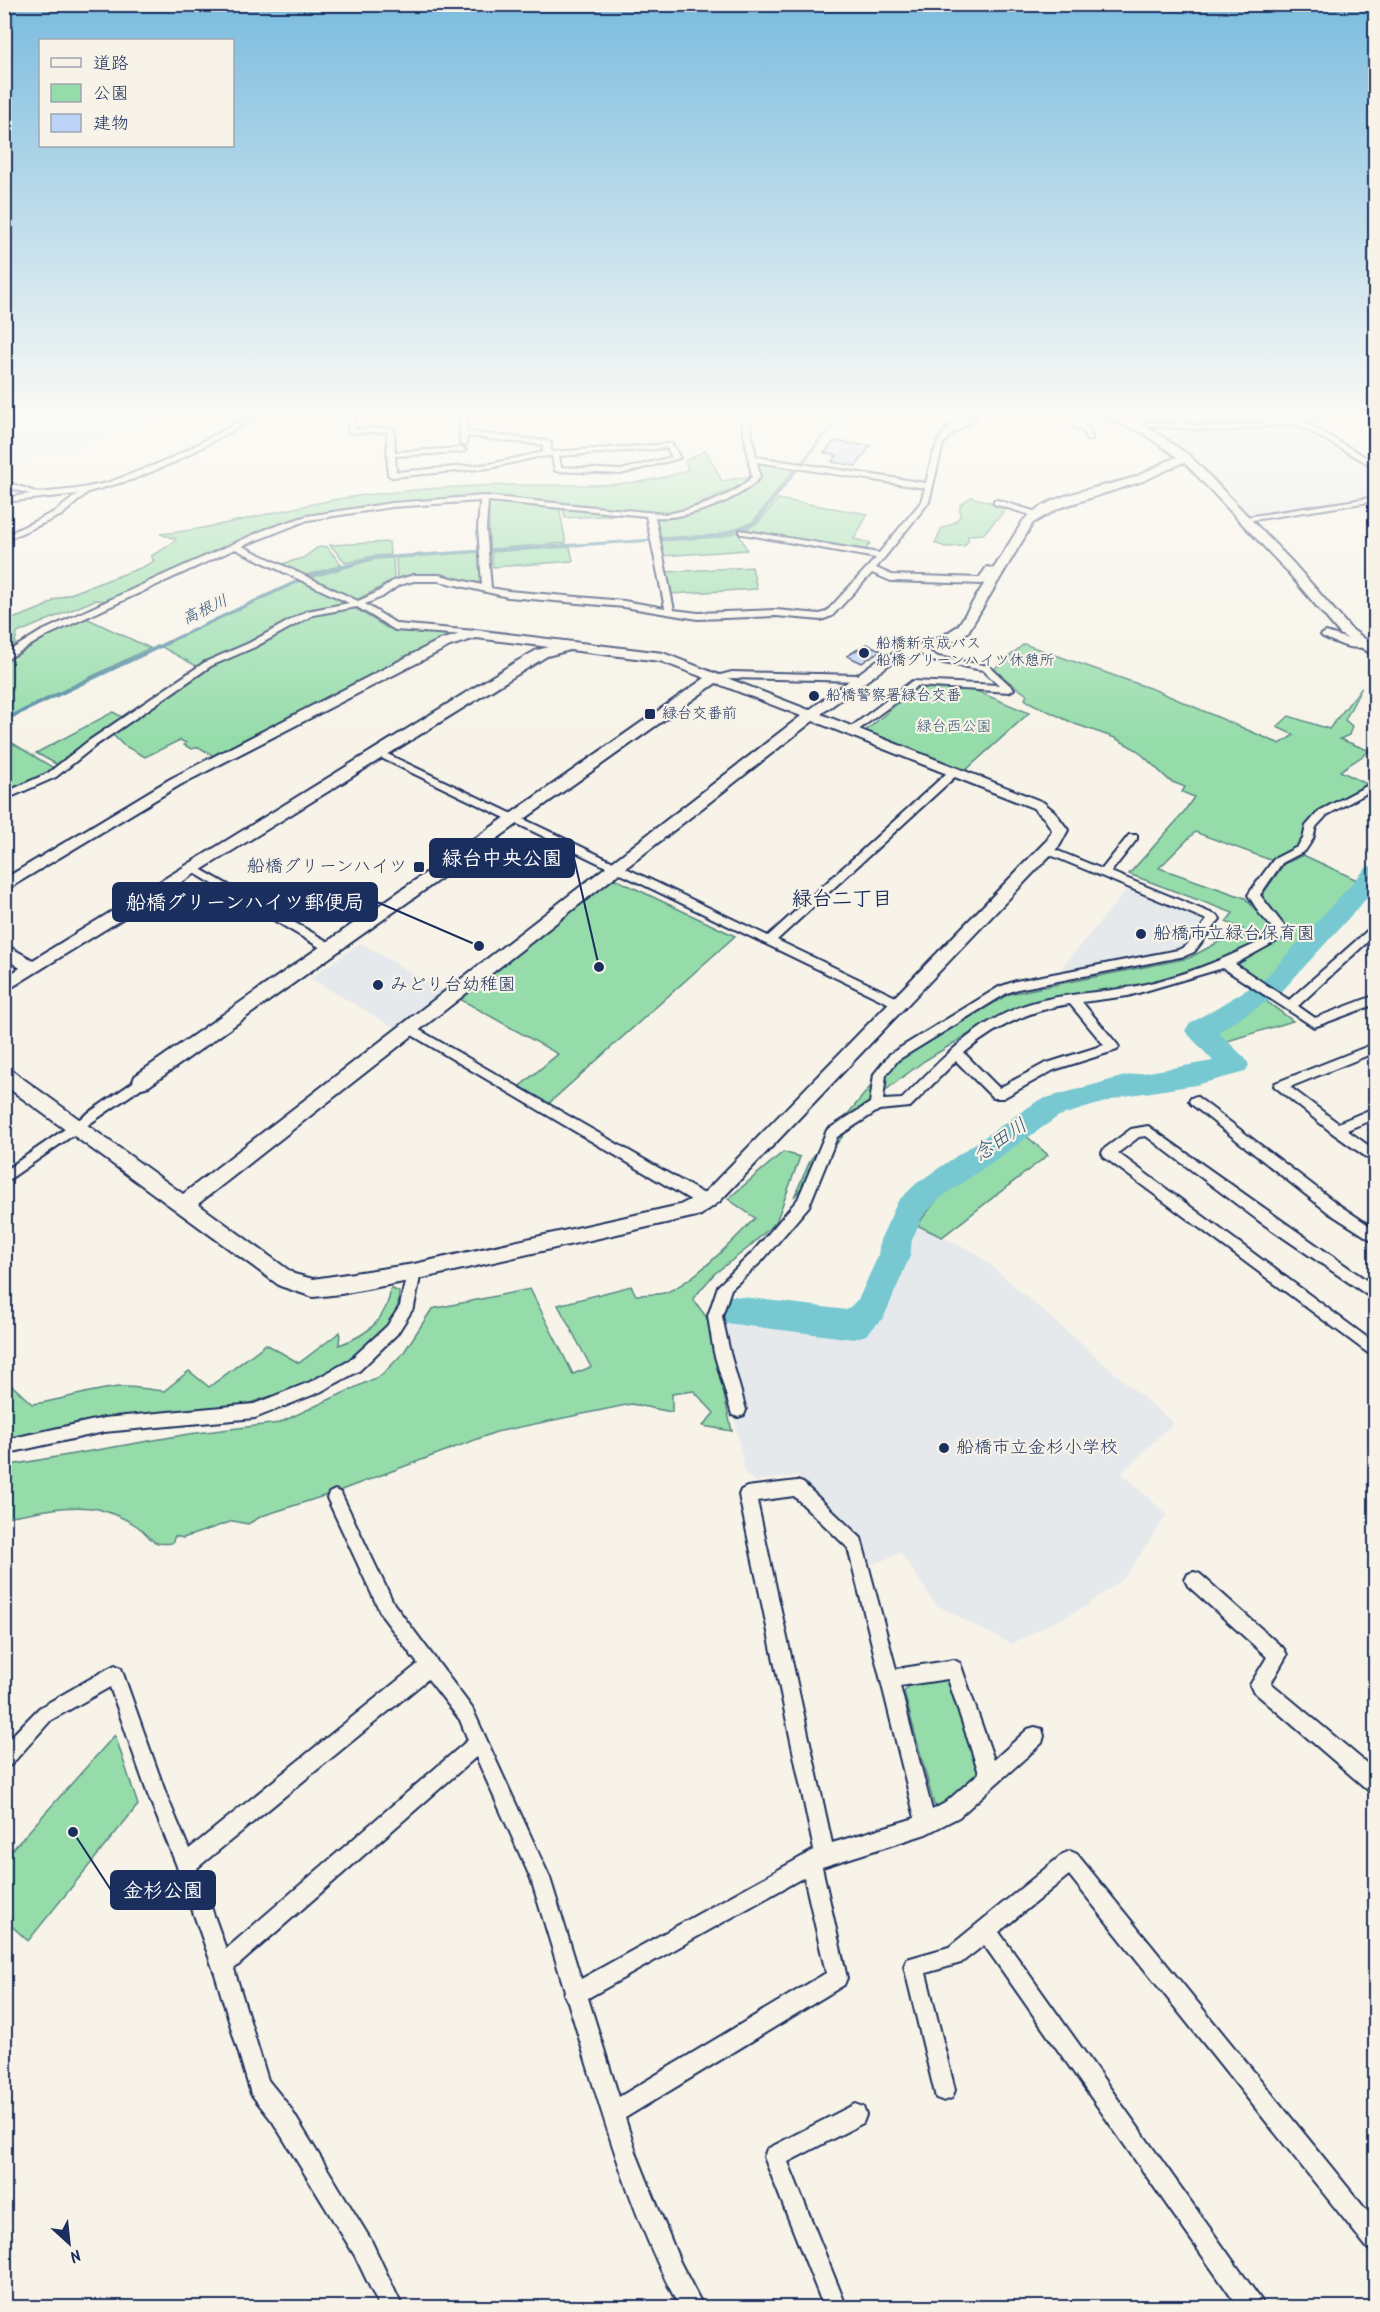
<svg xmlns="http://www.w3.org/2000/svg" width="1380" height="2312" viewBox="0 0 1380 2312" font-family="Kalam,'Klee One',sans-serif">
<style>
.built{fill:#e6e9ec}
.green{fill:#95dcaa;stroke:#588684;stroke-width:1.5}
.lines{fill:none;stroke-linecap:round;stroke-linejoin:round}
.stream-far1{stroke:#528ba3;stroke-width:3}
.stream{stroke:#528ba3;stroke-width:4}
.river{fill:#77c8d1;fill-rule:evenodd}
.building{fill:#bdd2f7;stroke:#1b2f5e;stroke-width:1.5}
.street-casing{stroke:#1b2f5e;stroke-width:4}
.secondary-casing{stroke:#1b2f5e;stroke-width:4}
.street{fill:#f7f3e8;fill-rule:evenodd}
.secondary{fill:#f7f3e8;fill-rule:evenodd}
.poi-dot{fill:#1b2f5e;stroke:#f7f3e8;stroke-width:2}
.labels{text-anchor:middle;dominant-baseline:central;stroke-width:4.5;stroke-linejoin:round;paint-order:stroke}
.far-poi-label{font-size:15px;fill:#1b2f5e;stroke:#f7f3e8;text-anchor:start}
.far-park-label{font-size:15px;fill:#3a5a71;stroke:#f7f3e8}
.far-water-label{font-size:16px;font-style:italic;fill:#32557b;stroke:#f7f3e8}
.poi-label{font-size:18px;fill:#1b2f5e;stroke:#f7f3e8;text-anchor:start}
.neighbourhood-label{font-size:20px;font-weight:bold;fill:#1b2f5e;stroke:#f7f3e8}
.water-label{font-size:20px;font-style:italic;fill:#32557b;stroke:#f7f3e8}
.leader{fill:none;stroke:#1b2f5e;stroke-width:2}
.callout-dot{fill:#1b2f5e;stroke:#f7f3e8;stroke-width:2}
.callout{fill:#1b2f5e;stroke:#1b2f5e;stroke-width:2}
.callout-label{font-size:20px;text-anchor:middle;font-weight:bold;fill:#fff}
</style>
<rect width="100%" height="100%" fill="#f7f3e8"/>
<filter id="ink" filterUnits="userSpaceOnUse"><feTurbulence type="fractalNoise" baseFrequency=".0167" numOctaves="2"/><feDisplacementMap in="SourceGraphic" scale="12" xChannelSelector="R" yChannelSelector="G"/><feConvolveMatrix kernelMatrix="1 2 1 2 8 2 1 2 1" color-interpolation-filters="sRGB"/></filter>
<g filter="url(#ink)">
<path class="built" d="M5 418H157L71 450 5 463Z
M1298 423 1375 468V497L1250 516 1174 438 1179 428 1223 430Z
M1129 887 1196 915 1202 921 1201 924 1185 945 1169 951 1059 971Z
M360 943 447 993 398 1030 310 978Z
M917 1225 976 1253 1173 1423 1122 1473 1167 1515 1125 1577 1085 1607 1011 1644 936 1605 901 1553 871 1565 863 1538 797 1476 755 1481 745 1474 734 1415 746 1413 727 1346 724 1314 849 1334 877 1308 905 1267Z"/>
<path class="green" d="M706 450 722 481 751 476 747 483 687 509 666 514 484 497 431 499 345 510 305 517 108 601 95 600 17 633 14 647 5 654 4 622C17 617 48 608 54 600L143 567 154 561 151 556 172 544 176 539 160 534C233 527 303 501 375 494 422 489 469 485 517 485 573 484 635 490 688 470L685 461Z
M756 461 796 467 753 522 717 535 658 538 653 516H680L748 489 755 484 759 477Z
M971 497 1008 507 983 534 968 535V541L964 546 945 547 935 543 942 528 954 523 960 516V505Z
M778 499 868 514 854 539 870 543 865 551 743 530 758 523Z
M489 501 559 507 566 543 489 549Z
M563 507 635 514 565 518Z
M738 532 747 550 662 556 659 541 720 537Z
M389 542 390 555 373 556 346 563 330 545Z
M326 546 342 565 304 576 282 564 303 558 317 548Z
M570 547 573 561 493 567 491 552Z
M480 552 483 581C468 586 455 578 440 577 426 576 411 579 397 580L396 558Z
M393 558 394 580 355 601 309 578 375 559Z
M752 567 757 589 670 594 666 572Z
M302 580 348 604 308 612 282 624 268 635 198 667 160 646Z
M353 607 387 628 451 634V636L216 758 199 747 192 749 184 745 186 743 180 740 145 757 123 745 112 734 209 666 254 647 313 616Z
M86 618 150 648 5 719V662L49 635Z
M1024 644 1155 690 1280 744 1294 735 1277 727 1289 716 1329 729 1362 687 1345 720 1352 726 1349 735 1340 739 1370 751 1340 771 1369 785C1353 794 1333 801 1319 812 1306 821 1308 838 1296 847 1289 852 1279 854 1270 860L1195 832 1159 868 1245 898 1267 922 1274 934 1231 957 1210 965 1126 989 1044 999 977 1029 924 1061 870 1102 794 1197 811 1159 870 1087 898 1060 1009 994 1189 958 1243 929 1226 922 1233 913 1129 874 1181 816 1194 797 1182 792 1185 787 1170 781 1137 750 1115 738 1075 724 1029 702 1025 699 1027 695 993 670Z
M916 688 974 690 1029 713 965 771 863 733Z
M113 712 124 718 58 765 36 753Z
M4 738 52 767 54 769 53 772 5 795Z
M1303 855 1368 885 1265 988 1233 966 1283 938 1287 933 1262 895 1284 864Z
M611 877 735 936 548 1104 520 1086 558 1054 458 998Z
M1262 998 1293 1021 1218 1044 1204 1033Z
M1024 1134 1048 1155 942 1237 917 1225 939 1197Z
M783 1152 800 1157 776 1222 748 1248 714 1274 693 1299 707 1318 732 1431 703 1426 714 1413 694 1391 672 1394V1412L631 1404 496 1432 336 1492 262 1516 248 1524 233 1521 183 1538 175 1536 172 1543C148 1546 153 1537 137 1526 125 1518 112 1513 98 1509 69 1503 34 1513 5 1517V1466L189 1434 279 1423 382 1375 404 1352 432 1309 530 1289 573 1374 591 1367 558 1305 631 1286 636 1295C645 1294 656 1295 664 1293 692 1284 734 1240 755 1218L728 1199Z
M391 1288 399 1292 398 1308 387 1327 362 1354 311 1384 240 1406 106 1417 5 1439 4 1378 32 1404C62 1401 90 1389 121 1387 135 1386 150 1390 164 1391L189 1371 209 1387 266 1344 299 1363 340 1332 339 1345C368 1335 387 1319 391 1288Z
M943 1678 952 1684 978 1770 974 1779 945 1809 934 1805 904 1692 911 1684Z
M115 1735 138 1805 28 1941 5 1920V1858Z"/>
<g class="lines">
<path class="stream-far1" d="M166 643 308 576 374 558 717 536 755 523 823 436 841 418"/>
<path class="stream" d="M4 720 169 642"/>
<path class="river" d="M1376 865V888L1283 990 1276 992 1273 998 1218 1032 1245 1058 1249 1065 1245 1072 1196 1085 1125 1096 1059 1116 939 1199 922 1217 912 1240 910 1256 884 1317 866 1335 854 1339 726 1323 714 1319 710 1309 714 1299 726 1295 847 1310 859 1298 878 1256 880 1240 898 1201 917 1183 1039 1100 1125 1076 1213 1061 1185 1031 1189 1024 1253 986 1261 983 1367 867Z"/>
</g>
<path class="building" d="M834 441 870 446 856 466 832 462 837 455 824 453Z
M866 644 881 650 862 663 847 656Z"/>
<g class="lines">
<defs>
<path id="street" d="M246 418H255L175 462 134 479 88 492 62 515 4 541V536L56 511 78 494 4 502V498L30 494 4 486V481L38 493 77 489 107 483 170 459Z
M346 418H354L355 429 394 428 395 452 462 448 466 450 462 452 395 456 396 472 490 464 543 452V445L474 437 467 436 466 445H460L459 418H467V432L547 441 551 443V452L669 444H672L680 458 621 474 555 471 552 456 537 457 490 468 392 477 388 475 387 432 349 433ZM667 448 672 457 621 470 561 467 559 456Z
M741 418H749L756 457 926 483C933 453 938 418 977 418L953 433 943 444 929 502 876 568 892 575 979 578 987 567 1004 571 1000 574 992 572 985 583 982 584 891 581 872 573 832 616 821 620 776 616 698 619 624 607 508 597 439 581H414L399 585 382 597 365 604 397 624 475 631 480 634 478 636 395 630 357 607 313 615 255 647 211 666 95 746 56 777 4 800V793L48 773 87 742 205 662 249 643 307 611 349 603 235 549 46 636 4 661V654L40 632 159 577 264 530 307 516 392 503 484 496 666 514C695 509 731 498 752 477ZM757 462 925 488 921 502 879 553 740 530V534H743L876 558 826 612 820 614 776 610 698 613 674 610 655 517C685 520 740 501 760 477ZM480 501 478 528 482 585 439 575H414L393 581 376 593 358 601 242 546 308 520 392 507ZM488 501 646 516 665 608 624 601 508 591 491 588 486 528Z
M1081 418H1089L1082 426 1090 429 1092 440H1086L1084 432 1073 427Z
M1297 418H1324L1304 422 1376 463V468L1295 423 1223 431 1124 424 1120 422 1124 420 1175 424 1182 421 1185 424 1223 427Z
M1376 497V501L1246 521 1242 519 1246 517Z
M997 500 1040 513 1041 515 1037 517 994 504V500Z
M1326 632 1367 645C1355 653 1335 642 1323 637L1321 635Z
M919 646 938 657 989 666 1014 689 1009 692 917 686 853 734H847V730L912 681 999 685 983 670 932 661 916 651V647Z
M732 672 859 675 864 678 859 681 732 678 714 681 709 678Z
M379 750 768 936 950 770H958V774L777 940 904 1001 906 1004 904 1007H896L375 755 374 753Z
M1376 781V788L1327 815 1316 827 1313 839 1305 851 1282 863 1260 895 1288 931 1286 936 1235 964 1289 1000 1376 923V934L1298 1006 1315 1018 1376 995V1004L1314 1027 1223 968 1128 996 1082 1002 1117 1044 1119 1047 1117 1050 1054 1070 1003 1098H993L956 1061 910 1107 879 1110 837 1137 809 1206 762 1261 731 1289 722 1316 730 1353 746 1410 744 1415 738 1417 732 1415 714 1353 708 1316 718 1286 752 1253 798 1199 827 1130 870 1103 874 1074 890 1054 999 987 1016 981 1178 950 1186 946 1207 920 1043 852V848H1051L1102 869 1129 835H1137V839L1111 872 1218 916 1220 919 1194 952 1185 956 1018 989 1007 993 898 1060 886 1075 883 1100 902 1099C936 1065 969 1028 1015 1009 1050 994 1089 994 1126 988 1178 979 1229 958 1275 934L1276 932 1260 914 1248 895 1250 892 1274 859 1297 847 1303 839 1306 826 1319 811ZM1070 1004 1104 1045 1044 1064 999 1088 964 1053C995 1027 1029 1010 1070 1004Z
M195 866 334 945 336 948 330 952 326 951 191 871 189 869Z
M409 1024 711 1198 713 1202 711 1206H701L405 1031 403 1028 405 1025Z
M1376 1043V1052L1290 1087 1338 1123 1376 1107V1118L1347 1130 1376 1151V1164L1331 1132 1274 1086 1275 1083Z
M142 1076 147 1078 148 1081 147 1084 4 1183V1171Z
M1196 1096 1339 1205 1376 1230V1243L1329 1213 1191 1104 1189 1101 1191 1098Z
M1148 1126 1376 1287V1301L1259 1221 1146 1136 1139 1137 1118 1153 1376 1344V1359L1104 1157 1102 1153 1104 1149 1131 1129Z
M414 1266 419 1268 421 1272 414 1307 397 1334 359 1371 320 1392 255 1418 104 1432 4 1454V1440L104 1418 254 1404 310 1382 349 1361 387 1326 400 1306 407 1272 409 1268Z
M797 1481 803 1483 861 1538 896 1669 954 1660 960 1663 994 1760 1028 1729 1035 1727 1042 1729 1044 1736 1042 1743 959 1817 926 1834 822 1867 847 1978 844 1985 625 2118 637 2155 680 2262 704 2308H680C628 2212 600 2105 568 2002L564 1994 565 1991 531 1879 476 1757 234 1969 268 2080 289 2106 371 2240 403 2308H380L355 2256 273 2122 251 2094 215 1974 176 1864 148 1795 110 1687 51 1720 11 1765 4 1767V1744L39 1708 109 1668 115 1665 121 1668 166 1794 189 1849 418 1664 382 1616 327 1498 329 1493 335 1490 341 1493 394 1604 472 1708 550 1878 581 1979 814 1850 739 1495 741 1490 747 1487ZM794 1496 848 1548 915 1818 832 1843 757 1501ZM428 1679 460 1720 468 1740 226 1949 197 1868ZM948 1679 979 1773 945 1803 932 1810 900 1686ZM804 1877 826 1973 619 2097 588 1998Z
M1194 1572 1200 1574 1284 1649 1287 1655 1271 1683 1376 1771V1793L1369 1791 1253 1691 1250 1685 1267 1657 1188 1586 1185 1580 1188 1574Z
M1070 1851 1077 1854 1376 2222V2252L1368 2249 1069 1875 999 1932 1261 2300 1264 2308H1239L984 1945 961 1963 926 1973 955 2090 952 2098 944 2101 936 2098 904 1966 907 1959 949 1947 1063 1854Z
M855 2104 863 2107 866 2115 863 2123 788 2162 847 2308H824L764 2157 767 2149Z"/>
<path id="secondary" d="M1104 418H1121L1151 429 1190 456 1294 564 1350 628 1376 647V657L1340 634 1286 570 1184 462 1143 481 1059 508 1033 523 968 632 951 643 890 664 821 714 1043 802 1055 812 1068 830 1060 845 719 1202 701 1215 414 1280 341 1294 313 1297 280 1286 4 1085V1069L11 1070 183 1194 801 716 716 683 149 1086 142 1088 135 1086 133 1081 135 1076 705 678 660 661 570 650 547 656 4 992V978L20 968 4 957V944L33 960 514 663 537 650 549 647 476 638 450 646 180 785 4 891V879L170 779 440 640 475 630 663 653 809 710 880 658 941 637 958 626 1023 521C1049 492 1100 489 1135 477 1150 471 1163 462 1177 457L1143 433ZM813 721 1033 808 1044 818 1052 830 1047 840 705 1192 680 1205 414 1264 313 1279 294 1274 198 1204Z"/>
</defs>
<use href="#street" class="street-casing"/>
<use href="#secondary" class="secondary-casing"/>
<use href="#street" class="street"/>
<use href="#secondary" class="secondary"/>
</g>
</g>
<linearGradient id="sky" x2="0" y2="1"><stop stop-color="#7bbcdf"/><stop offset="0.56" stop-color="#fbfaf5"/><stop offset="1" stop-color="#fbfaf5" stop-opacity="0"/></linearGradient>
<rect width="1380" height="742" fill="url(#sky)"/>
<g class="poi-dot">
<circle cx="864" cy="653" r="6"/>
<circle cx="814" cy="696" r="6"/>
<rect x="644" y="708" width="12" height="12" rx="3"/>
<rect x="413" y="861" width="12" height="12" rx="3"/>
<circle cx="1141" cy="934" r="6"/>
<circle cx="378" cy="985" r="6"/>
<circle cx="944" cy="1448" r="6"/>
</g>
<g class="labels">
<g class="far-poi-label">
<text x="876" y="644">船橋新京成バス<tspan x="876" dy="17">船橋グリーンハイツ休憩所</tspan></text>
<text x="826" y="696">船橋警察署緑台交番</text>
<text x="662" y="714">緑台交番前</text>
</g>
<g class="far-park-label">
<text x="954" y="727">緑台西公園</text>
</g>
<g class="far-water-label">
<text transform="translate(205 610) rotate(-25)">高根川</text>
</g>
<g class="poi-label">
<text x="407" y="867" text-anchor="end">船橋グリーンハイツ</text>
<text x="1153" y="934">船橋市立緑台保育園</text>
<text x="390" y="985">みどり台幼稚園</text>
<text x="956" y="1448">船橋市立金杉小学校</text>
</g>
<g class="neighbourhood-label">
<text x="842" y="900">緑台二丁目</text>
</g>
<g class="water-label">
<text transform="translate(1001 1141) rotate(-34)">念田川</text>
</g>
</g>
<path class="leader" d="M599 967L574 858M479 946L377 902M73 1832L111 1890"/>
<g class="callout-dot">
<circle cx="599" cy="967" r="6"/>
<circle cx="479" cy="946" r="6"/>
<circle cx="73" cy="1832" r="6"/>
</g>
<g class="callout">
<rect x="430" y="839" width="144" height="38" rx="6"/>
<rect x="113" y="883" width="264" height="38" rx="6"/>
<rect x="111" y="1871" width="104" height="38" rx="6"/>
</g>
<g class="callout-label">
<text x="502" y="865">緑台中央公園</text>
<text x="245" y="909">船橋グリーンハイツ郵便局</text>
<text x="163" y="1897">金杉公園</text>
</g>
<rect width="1380" height="2312" fill="none" stroke="#f7f3e8" stroke-width="24"/>
<rect x="12" y="12" width="1356" height="2288" fill="none" stroke="#1b2f5e" stroke-width="2" filter="url(#ink)"/>
<rect x="39" y="39" width="195" height="108" fill="#f7f3e8" stroke="#9fa5b1" stroke-width="1.5"/>
<rect x="51" y="58" width="30" height="9" fill="#f7f3e8" stroke="#9fa5b1" stroke-width="1.5"/>
<text x="93" y="69" font-size="18" fill="#1b2f5e">道路</text>
<rect x="51" y="84" width="30" height="18" fill="#95dcaa" stroke="#9fa5b1" stroke-width="1.5"/>
<text x="93" y="99" font-size="18" fill="#1b2f5e">公園</text>
<rect x="51" y="114" width="30" height="18" fill="#bdd2f7" stroke="#9fa5b1" stroke-width="1.5"/>
<text x="93" y="129" font-size="18" fill="#1b2f5e">建物</text>
<g transform="translate(69 2243) rotate(153)" stroke="#f7f3e8" stroke-width="4.5" paint-order="stroke">
<path d="M0-4.5L10 22L0 15L-10 22Z" fill="#1b2f5e"/>
<text y="-9" font-size="16" font-weight="bold" text-anchor="middle" fill="#1b2f5e">N</text>
</g>
</svg>
